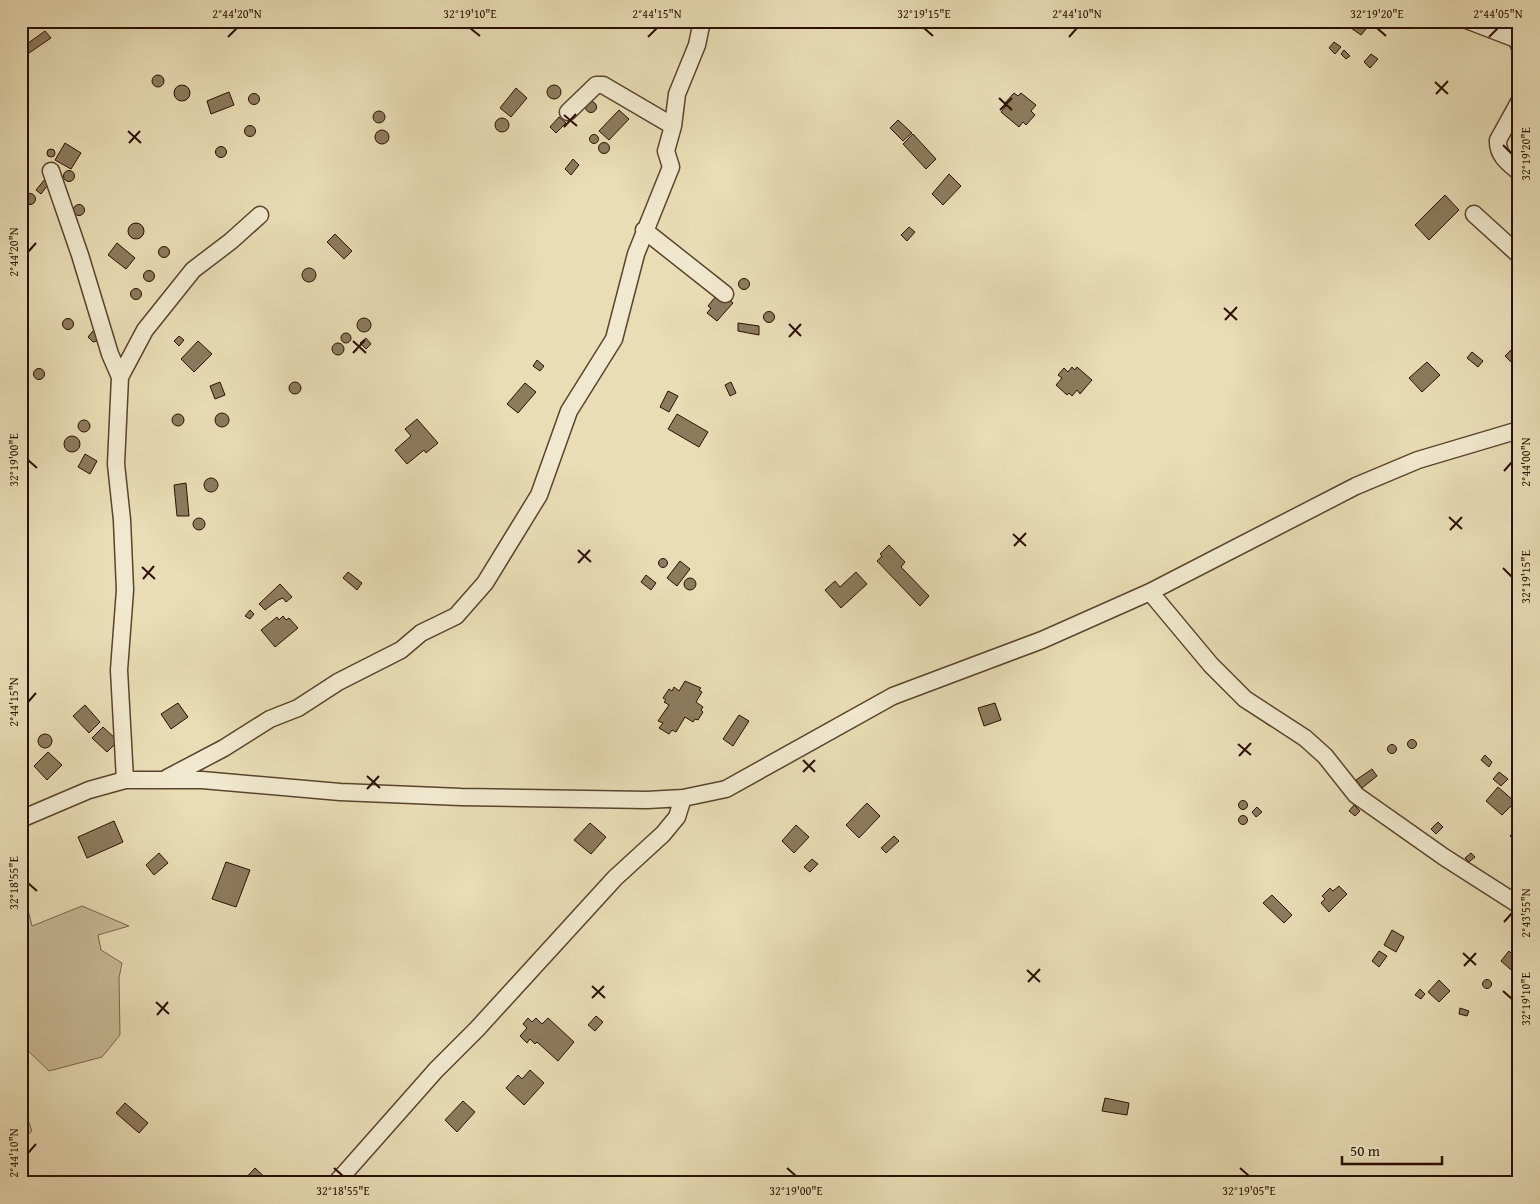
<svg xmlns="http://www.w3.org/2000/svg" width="1540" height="1204" viewBox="0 0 1540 1204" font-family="'Gentium Book Plus',serif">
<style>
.green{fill:#c9ba96;stroke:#7a664b}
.building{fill:#8d7b5e;stroke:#2a1100}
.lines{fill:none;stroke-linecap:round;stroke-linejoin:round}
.minor-casing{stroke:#5a442d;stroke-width:19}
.minor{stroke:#f1e9cf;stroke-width:16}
.ticks{fill:none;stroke:#2a1100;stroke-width:2}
.neatline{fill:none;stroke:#2a1100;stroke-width:2}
.ticks-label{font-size:12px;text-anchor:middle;fill:#2a1100}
</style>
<rect width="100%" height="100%" fill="#e9ddb5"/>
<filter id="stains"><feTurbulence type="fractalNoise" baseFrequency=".004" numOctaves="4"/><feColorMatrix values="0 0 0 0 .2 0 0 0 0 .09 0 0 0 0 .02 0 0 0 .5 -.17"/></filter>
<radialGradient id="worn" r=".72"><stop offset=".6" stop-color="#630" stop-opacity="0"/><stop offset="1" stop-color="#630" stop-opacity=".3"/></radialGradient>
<path class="green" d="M21 849 28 876V910L32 926 82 906 129 926 98 935 101 950 122 963 119 978 120 1035 102 1057 49 1071 21 1044Z
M21 1100 32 1131 21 1141Z"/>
<path class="building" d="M1341 21H1370L1371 23 1361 35Z
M45 31 51 38 29 53 24 46Z
M1334 42 1341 47 1335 54 1329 48Z
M1344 50 1350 56 1346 59 1341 54Z
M1371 54 1378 59 1370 68 1364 62Z
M152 81a6 6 0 1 1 12 0a6 6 0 1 1-12 0Z
M174 93a8 8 0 1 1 16 0a8 8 0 1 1-16 0Z
M547 92a7 7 0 1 1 14 0a7 7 0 1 1-14 0Z
M516 88 527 98 511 117 500 108Z
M229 92 234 105 211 114 207 101Z
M1014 93 1018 96 1021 93 1036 105 1031 111 1035 115 1026 125 1023 122 1019 127 1001 112 1006 106 1004 104Z
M248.5 99a5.5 5.5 0 1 1 11 0a5.5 5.5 0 1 1-11 0Z
M585.5 107a5.5 5.5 0 1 1 11 0a5.5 5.5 0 1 1-11 0Z
M619 110 629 119 609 140 599 131Z
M373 117a6 6 0 1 1 12 0a6 6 0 1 1-12 0Z
M559 117 566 123 556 133 550 127Z
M495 125a7 7 0 1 1 14 0a7 7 0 1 1-14 0Z
M898 120 912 133 903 141 890 128Z
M244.5 131a5.5 5.5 0 1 1 11 0a5.5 5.5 0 1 1-11 0Z
M375 137a7 7 0 1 1 14 0a7 7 0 1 1-14 0Z
M913 134 936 159 926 169 903 144Z
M589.5 139a4.5 4.5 0 1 1 9 0a4.5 4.5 0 1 1-9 0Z
M598.5 148a5.5 5.5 0 1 1 11 0a5.5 5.5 0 1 1-11 0Z
M65 143 81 153 71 169 55 160Z
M215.5 152a5.5 5.5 0 1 1 11 0a5.5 5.5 0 1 1-11 0Z
M47 153a4 4 0 1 1 8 0a4 4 0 1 1-8 0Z
M21 156 27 157 28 161 27 165 23 167Z
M573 159 579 165 571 175 565 169Z
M63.5 176a5.5 5.5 0 1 1 11 0a5.5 5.5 0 1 1-11 0Z
M949 174 961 186 943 205 932 194Z
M45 179 50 182 41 194 36 190Z
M24.5 199a5.5 5.5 0 1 1 11 0a5.5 5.5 0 1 1-11 0Z
M1445 195 1459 210 1429 240 1415 225Z
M73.5 210a5.5 5.5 0 1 1 11 0a5.5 5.5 0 1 1-11 0Z
M128 231a8 8 0 1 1 16 0a8 8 0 1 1-16 0Z
M909 227 915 232 907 241 901 235Z
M335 234 352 251 344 259 327 242Z
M117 243 135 258 126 269 108 255Z
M158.5 252a5.5 5.5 0 1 1 11 0a5.5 5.5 0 1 1-11 0Z
M302 275a7 7 0 1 1 14 0a7 7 0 1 1-14 0Z
M143.5 276a5.5 5.5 0 1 1 11 0a5.5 5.5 0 1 1-11 0Z
M738.5 284a5.5 5.5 0 1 1 11 0a5.5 5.5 0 1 1-11 0Z
M130.5 294a5.5 5.5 0 1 1 11 0a5.5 5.5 0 1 1-11 0Z
M723 294 733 303 717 321 707 313 711 308 708 306 716 296Z
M763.5 317a5.5 5.5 0 1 1 11 0a5.5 5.5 0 1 1-11 0Z
M357 325a7 7 0 1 1 14 0a7 7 0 1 1-14 0Z
M62.5 324a5.5 5.5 0 1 1 11 0a5.5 5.5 0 1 1-11 0Z
M738 323 759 326V335L738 331Z
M93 331 97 332V341L93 342 88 337Z
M341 338a5 5 0 1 1 10 0a5 5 0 1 1-10 0Z
M179 336 184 340 179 346 174 341Z
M366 338 371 344 366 349 360 343Z
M198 341 212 354 194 372 181 359Z
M1518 343 1519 344V370L1505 356Z
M332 349a6 6 0 1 1 12 0a6 6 0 1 1-12 0Z
M1472 352 1483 361 1478 367 1467 358Z
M537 360 544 366 540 371 533 366Z
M1427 362 1440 375 1422 392 1409 378Z
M1072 367 1075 370 1077 367 1092 380 1080 394 1077 390 1072 396 1069 393 1067 395 1056 385 1062 378 1058 375 1064 368 1068 372Z
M33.5 374a5.5 5.5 0 1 1 11 0a5.5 5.5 0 1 1-11 0Z
M289 388a6 6 0 1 1 12 0a6 6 0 1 1-12 0Z
M220 382 225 395 215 399 210 386Z
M731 382 736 393 730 396 725 385Z
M525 383 536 392 518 413 507 404Z
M668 391 678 396 669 412 660 407Z
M215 420a7 7 0 1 1 14 0a7 7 0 1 1-14 0Z
M172 420a6 6 0 1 1 12 0a6 6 0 1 1-12 0Z
M677 414 708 432 699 447 668 429Z
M417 419 438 443 426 453 424 450 407 464 395 450 411 436 405 429Z
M78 426a6 6 0 1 1 12 0a6 6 0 1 1-12 0Z
M64 444a8 8 0 1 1 16 0a8 8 0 1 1-16 0Z
M85 454 97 461 90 474 78 467Z
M204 485a7 7 0 1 1 14 0a7 7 0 1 1-14 0Z
M186 483 189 516H177L174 485Z
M193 524a6 6 0 1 1 12 0a6 6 0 1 1-12 0Z
M889 545 905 562 901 567 929 596 920 606 877 561 882 556 880 554Z
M658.5 563a4.5 4.5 0 1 1 9 0a4.5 4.5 0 1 1-9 0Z
M680 561 690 569 677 586 667 578Z
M348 572 362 583 357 590 343 578Z
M856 572 867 584 841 608 825 590 835 581 840 587Z
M646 575 656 583 651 590 641 582Z
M684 584a6 6 0 1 1 12 0a6 6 0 1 1-12 0Z
M280 584 292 597 286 602 283 598 278 600 265 610 259 604Z
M250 610 254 614 250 619 245 616Z
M283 616 286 620 289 618 298 628 275 647 261 630 277 617 279 620Z
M685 681 701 688 699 690 702 692 696 702 703 707 701 710 703 712 698 720 695 719 693 722 685 717 676 732 672 730 669 734 659 728 663 723 658 721 669 705 664 702 666 700 663 698 669 689 672 691 674 687 679 691Z
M178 703 188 717 171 729 161 714Z
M995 703 1001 720 984 726 978 708Z
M85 705 100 722 89 733 73 716Z
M739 715 749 721 733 746 723 739Z
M103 727 118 741 107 752 92 738Z
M38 741a7 7 0 1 1 14 0a7 7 0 1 1-14 0Z
M1407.5 744a4.5 4.5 0 1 1 9 0a4.5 4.5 0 1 1-9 0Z
M1387.5 749a4.5 4.5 0 1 1 9 0a4.5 4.5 0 1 1-9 0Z
M48 752 62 765 47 780 34 766Z
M1485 755 1492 762 1489 767 1481 760Z
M1372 769 1377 776 1362 788 1356 780Z
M1499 772 1508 779 1501 786 1493 779Z
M1498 787 1515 802 1502 815 1486 801Z
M1238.5 805a4.5 4.5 0 1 1 9 0a4.5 4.5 0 1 1-9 0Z
M867 803 880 816 859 838 846 825Z
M1354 805 1360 811 1355 816 1349 811Z
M1257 807 1262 812 1256 817 1252 812Z
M1238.5 820a4.5 4.5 0 1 1 9 0a4.5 4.5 0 1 1-9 0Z
M1519 819V844L1510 836 1516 829 1513 826Z
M114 821 123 842 87 858 78 837Z
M1438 822 1443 827 1436 834 1431 829Z
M590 823 606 837 591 854 574 840Z
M796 825 809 837 794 853 782 841Z
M894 836 899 841 886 853 881 848Z
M159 853 168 863 154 875 146 865Z
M1471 853 1475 857 1469 862 1465 858Z
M812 859 818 864 810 872 804 867Z
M226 862 250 870 236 907 212 899Z
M1339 886 1347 894 1329 912 1321 903 1325 899 1322 896 1330 888 1333 891Z
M1272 895 1292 915 1284 923 1263 903Z
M1392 930 1404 937 1396 952 1384 945Z
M1516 949 1519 951 1518 976 1501 961 1509 951 1512 954Z
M1379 951 1387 956 1379 967 1372 961Z
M1482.5 984a4.5 4.5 0 1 1 9 0a4.5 4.5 0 1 1-9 0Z
M1439 980 1450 991 1439 1002 1428 992Z
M1420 989 1425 994 1421 999 1415 995Z
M1460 1008 1469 1011 1467 1016 1459 1014Z
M596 1016 603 1022 595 1031 588 1025Z
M528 1018 532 1022 536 1018 542 1024 548 1018 574 1042 558 1061 537 1042 535 1044 530 1039 527 1043 520 1036 527 1028 523 1024Z
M530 1070 544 1083 524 1105 506 1088 518 1075 522 1079Z
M1105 1098 1129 1103 1127 1115 1102 1111Z
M463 1101 475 1112 457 1132 445 1120Z
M125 1103 148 1123 139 1133 116 1113Z
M255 1168 271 1183H241Z"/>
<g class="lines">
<defs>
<path id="minor" d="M1469 21 1516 39 1519 45
M1519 102 1498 140C1497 155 1508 163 1519 172
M568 112 596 85H603L673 126
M51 171 80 255 110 354 120 377
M1474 214 1519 255
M644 230 725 294
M1150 592 1211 665 1245 699 1305 738 1325 756 1356 795 1444 857 1519 905
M167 778 224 748 270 719 298 708 338 682 401 650 421 633 456 616 485 583 539 495 569 411 614 339 636 254 671 167 666 151 673 126 677 94 697 45 702 21
M125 780 119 670 125 590 122 520 116 464 120 377 145 330 193 270 231 241 260 215
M21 819 89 790 125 780H202L340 792 461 797 647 800 683 798 726 789 893 696 1042 640 1150 592 1356 486 1418 460 1519 430
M336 1183 436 1070 477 1029 615 878 663 834 677 817 683 798"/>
</defs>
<use href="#minor" class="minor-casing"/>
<use href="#minor" class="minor"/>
</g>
<path class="ticks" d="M470 28 480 36M924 28 933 36M1377 28 1386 36M228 37 237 28M648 37 657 28M1069 37 1077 28M1489 37 1498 28M1435 82 1448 94M1436 94 1448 81M999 98 1012 110M1000 110 1012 98M564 115 577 126M564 127 576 114M128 131 141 143M129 143 140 131M1503 145 1512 154M28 252 36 243M1224 308 1237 320M1225 320 1237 307M789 324 801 336M789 337 801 324M353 341 366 353M353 353 365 340M28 460 37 468M1504 471 1512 462M1449 517 1462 529M1450 530 1462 517M1013 534 1026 546M1014 546 1026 533M578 550 591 562M578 563 590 550M142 567 155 579M1503 568 1512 577M143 579 154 566M28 702 36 693M1238 744 1251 755M1239 756 1251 743M803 760 815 772M803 772 815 760M367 776 380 788M367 789 379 776M28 883 37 891M1504 922 1512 913M1463 953 1476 965M1464 966 1476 953M1027 970 1040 982M1028 982 1040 969M592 986 605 998M1503 991 1512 999M592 998 604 986M156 1002 169 1014M157 1015 168 1002M28 1153 36 1144M334 1168 343 1176M787 1168 796 1176M1240 1168 1249 1176"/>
<rect width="1540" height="1204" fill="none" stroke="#e9ddb5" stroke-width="55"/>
<path d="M1342 1156v8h100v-8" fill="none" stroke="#2a1100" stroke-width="2.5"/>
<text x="1350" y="1156" font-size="15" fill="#2a1100" stroke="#f1e9cf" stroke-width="4" paint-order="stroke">50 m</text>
<rect x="28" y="28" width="1484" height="1148" class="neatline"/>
<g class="ticks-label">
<text x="237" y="18">2°44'20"N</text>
<text x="470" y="18">32°19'10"E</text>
<text x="657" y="18">2°44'15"N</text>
<text x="924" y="18">32°19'15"E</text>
<text x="1077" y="18">2°44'10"N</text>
<text x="1377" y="18">32°19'20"E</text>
<text x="1498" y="18">2°44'05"N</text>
<text transform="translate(1526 154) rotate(-90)" y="4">32°19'20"E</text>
<text transform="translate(14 252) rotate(-90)" y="4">2°44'20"N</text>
<text transform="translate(14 460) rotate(-90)" y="4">32°19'00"E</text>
<text transform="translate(1526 462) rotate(-90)" y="4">2°44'00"N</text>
<text transform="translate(1526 577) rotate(-90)" y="4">32°19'15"E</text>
<text transform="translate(14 702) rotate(-90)" y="4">2°44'15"N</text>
<text transform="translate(14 883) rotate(-90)" y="4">32°18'55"E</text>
<text transform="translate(1526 913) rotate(-90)" y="4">2°43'55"N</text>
<text transform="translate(1526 999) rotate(-90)" y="4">32°19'10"E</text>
<text transform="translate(14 1153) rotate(-90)" y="4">2°44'10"N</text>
<text x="343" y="1195">32°18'55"E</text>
<text x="796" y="1195">32°19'00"E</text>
<text x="1249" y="1195">32°19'05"E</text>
</g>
<rect width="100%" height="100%" filter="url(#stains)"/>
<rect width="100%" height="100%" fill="url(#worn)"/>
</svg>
